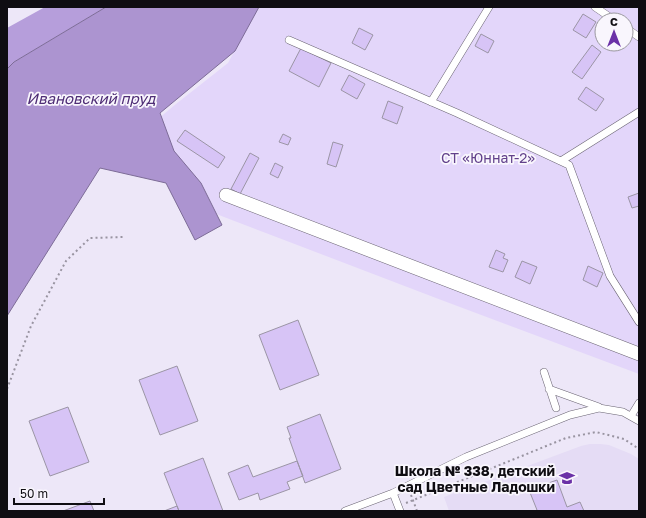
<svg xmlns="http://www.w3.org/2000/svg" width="646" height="518" viewBox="0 0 646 518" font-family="'Golos Text',sans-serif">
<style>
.built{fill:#e5dcf5}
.green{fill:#e3d6fa;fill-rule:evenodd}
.forest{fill:#b69edb}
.water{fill:#ac94d0;stroke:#7d6c97}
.building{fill:#d7c4f6;stroke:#9b95a5}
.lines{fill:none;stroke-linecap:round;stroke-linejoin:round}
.service-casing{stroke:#6a6473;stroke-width:8}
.minor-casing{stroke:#6a6473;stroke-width:14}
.path{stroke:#9994a1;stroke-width:2;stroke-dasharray:2 3;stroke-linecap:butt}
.service{stroke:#fff;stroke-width:7}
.minor{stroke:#fff;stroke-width:13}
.labels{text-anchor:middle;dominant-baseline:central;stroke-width:3.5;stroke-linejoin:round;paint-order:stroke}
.park-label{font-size:14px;fill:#62418b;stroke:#f9f6fd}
.poi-label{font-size:14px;font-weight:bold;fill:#0f0d12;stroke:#f9f6fd;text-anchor:end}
.water-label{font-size:15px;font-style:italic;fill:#4e2d75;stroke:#f9f6fd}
</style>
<rect width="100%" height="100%" fill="#ede7f8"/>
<path class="built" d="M590 444H600L609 445 631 454 639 459V511H449L444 497 581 446Z"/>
<path class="green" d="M258 7H639V374L436 298 211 212 169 148 158 119 176 104 228 63ZM602 20H626V44H602Z"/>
<path class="forest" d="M45 7H106L14 62 7 69V28Z"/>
<path class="water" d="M106 7H259L235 51 160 113 174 151 201 183 222 225 195 240 166 183 100 168 7 316V69L14 62Z"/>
<path class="building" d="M583 14 596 22 586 38 573 30Z
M359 28 373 35 365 50 352 43Z
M481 34 494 41 488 53 475 46Z
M592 45 601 52 582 79 572 72Z
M301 48 331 63 319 87 289 71Z
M349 75 365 84 357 99 341 90Z
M586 87 604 99 596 111 578 99Z
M388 101 403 107 397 124 382 118Z
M185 130 225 157 218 168 177 141Z
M283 134 291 138 288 145 279 142Z
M333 142 343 145 336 167 327 164Z
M250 153 259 158 240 194 231 189Z
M275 163 283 167 278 178 270 174Z
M639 193V206L632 208 628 197Z
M496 250 505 254 503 258 508 260 503 272 489 267Z
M522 261 537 267 530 284 515 277Z
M588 266 603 273 597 287 583 280Z
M298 320 319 375 280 390 259 335Z
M177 366 198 421 160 435 139 380Z
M68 407 89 462 50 476 29 421Z
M320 414 341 469 305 483 289 438H291L287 427Z
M203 458 223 511H179L164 473Z
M297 461 303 476 287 482 290 489 260 500 258 493 239 500 228 473 248 465 253 477Z
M557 480 567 507 580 502 584 511H535L537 510 529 490Z
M90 501 94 511H63Z
M177 506 179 511H164Z"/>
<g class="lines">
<defs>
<path id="service" d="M595 7 614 20
M626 28 639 37
M289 40 457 113 569 165 610 276 639 322
M431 102 489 7
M561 161 639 112
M544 372 556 408
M549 389 599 407
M631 416 639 403
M393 493 466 457 570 415 599 408 623 412 639 421
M345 511 393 493 400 511"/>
<path id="minor" d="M226 195 639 354"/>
</defs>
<use href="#service" class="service-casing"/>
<use href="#minor" class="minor-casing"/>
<path class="path" d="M7 389 31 326 66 261 90 238 124 237
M411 495 417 511
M406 503 566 438 596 432 624 439 639 449"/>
<use href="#service" class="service"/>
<use href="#minor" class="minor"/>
</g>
<defs>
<symbol id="school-bare" viewBox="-9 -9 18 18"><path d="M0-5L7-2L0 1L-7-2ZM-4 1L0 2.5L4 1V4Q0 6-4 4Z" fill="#6b31a7" stroke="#f9f6fd" stroke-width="2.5" paint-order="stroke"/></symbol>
</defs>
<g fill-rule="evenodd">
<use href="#school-bare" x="556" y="467" width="22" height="22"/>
</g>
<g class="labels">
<g class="park-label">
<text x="488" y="157">СТ «Юннат-2»</text>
</g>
<g class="poi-label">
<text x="555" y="470">Школа № 338, детский<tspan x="555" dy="16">сад Цветные Ладошки</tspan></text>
</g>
<g class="water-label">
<text x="91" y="98">Ивановский пруд</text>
</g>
</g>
<rect width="646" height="518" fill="none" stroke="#0f0d12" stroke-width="16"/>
<g transform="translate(614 32)"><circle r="19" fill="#f9f6fd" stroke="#9b999f"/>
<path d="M0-3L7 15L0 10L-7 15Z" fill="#6b31a7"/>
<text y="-6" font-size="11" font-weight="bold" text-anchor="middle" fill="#0f0d12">С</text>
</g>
<path d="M14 498v6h90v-6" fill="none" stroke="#0f0d12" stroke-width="2"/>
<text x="20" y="498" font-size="12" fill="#0f0d12" stroke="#f9f6fd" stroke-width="3" paint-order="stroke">50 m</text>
</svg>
